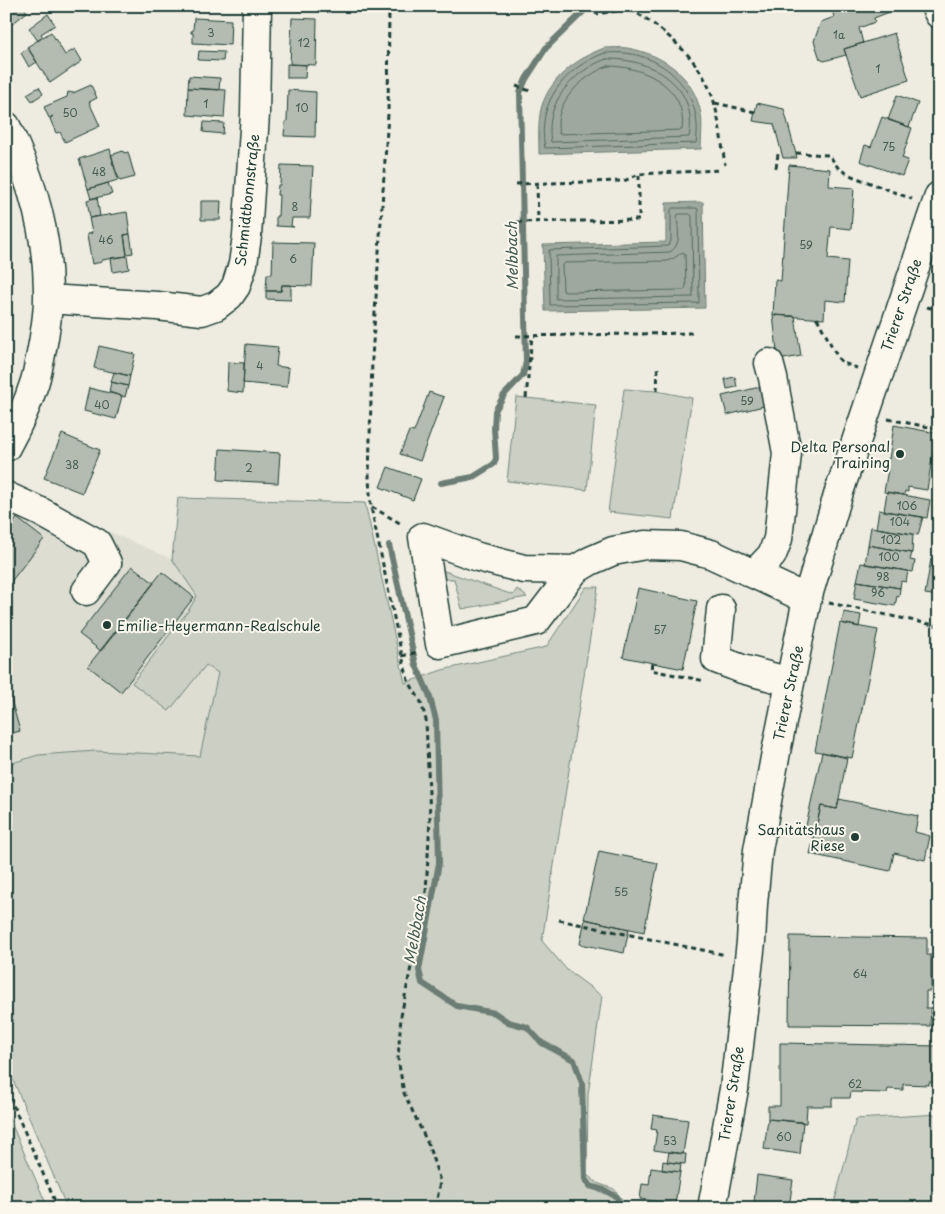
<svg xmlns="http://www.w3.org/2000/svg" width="945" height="1214" viewBox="0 0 945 1214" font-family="'Playpen Sans',sans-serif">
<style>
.built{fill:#ddddd2}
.green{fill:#cbcfc4;stroke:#75867c}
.water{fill:#9fa89f;stroke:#6c7d74}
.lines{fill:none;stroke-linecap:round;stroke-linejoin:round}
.shore{stroke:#52685f;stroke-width:1}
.stream{stroke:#6c7d74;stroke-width:6}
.building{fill:#b4bbb0;stroke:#1f3d34}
.minor-casing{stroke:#1f3d34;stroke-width:31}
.path{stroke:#1f3d34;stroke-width:3;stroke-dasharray:5 4;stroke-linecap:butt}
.minor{stroke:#fbf7ec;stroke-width:28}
.poi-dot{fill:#1f3d34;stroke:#fbf7ec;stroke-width:2}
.labels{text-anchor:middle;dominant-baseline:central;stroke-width:4;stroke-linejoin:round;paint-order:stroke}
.number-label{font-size:11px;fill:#445c53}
.street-label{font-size:14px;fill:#1f3d34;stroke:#fbf7ec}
.poi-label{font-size:14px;fill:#1f3d34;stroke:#fbf7ec;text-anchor:end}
.water-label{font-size:15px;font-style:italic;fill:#455d54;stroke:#fbf7ec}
</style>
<rect width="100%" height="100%" fill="#eeece1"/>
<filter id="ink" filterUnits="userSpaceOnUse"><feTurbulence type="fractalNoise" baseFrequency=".02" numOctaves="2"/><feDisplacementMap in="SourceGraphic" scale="10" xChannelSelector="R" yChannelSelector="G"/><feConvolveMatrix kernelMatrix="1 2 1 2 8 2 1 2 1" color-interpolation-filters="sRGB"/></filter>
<g filter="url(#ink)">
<path class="built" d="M14 481 76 517 172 559 197 596 218 673 200 757 96 751 38 755 6 765V490Z"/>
<path class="green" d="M624 389 657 391 692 398 673 519 608 512Z
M516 397 596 405 587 490 507 481Z
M178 498 365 503 405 683 442 670 546 647 586 587H598L542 941 567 970 602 996 588 1095 587 1175 597 1183 614 1189 625 1203V1208H67L6 1063V765L38 755 96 751 200 756 218 673 206 665 169 711 132 683 188 611 197 596 172 559Z
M436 568 513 595 517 589 527 597 462 609 454 579H438Z
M6 1111 48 1208H6Z
M939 1114V1208H833L856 1119Z"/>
<path class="water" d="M604 48C611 48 620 47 627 48 663 54 694 76 701 114 703 125 701 138 701 149L539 154C539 139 537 114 544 100 555 74 579 58 604 48Z
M703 202 705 308 545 311 543 245 666 242V203Z"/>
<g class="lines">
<path class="shore" d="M605 53C611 53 618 52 624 53 670 57 704 97 696 143L545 148C536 103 564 68 605 53Z
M606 59C651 58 699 85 689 137L551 142C544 103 572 72 606 59Z
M608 66C644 66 688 87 682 130L559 134C552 104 582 76 608 66Z
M673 208H696L698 209 699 303 550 305 549 250 668 246 671 241V210Z
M679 214H690L692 216 693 297 556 299V256L670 252C682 245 678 229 677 217Z
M683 252 685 255 686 287 684 290 565 292 563 291 562 265 564 263 667 261 674 258Z"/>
<path class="stream" d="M441 483 473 477 494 464 496 458 494 429 495 411 504 395 523 375 526 362 520 93 526 79 546 48 589 6
M389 545 416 665 429 694 436 720 439 863 419 970 422 983 457 1006 495 1013 508 1022 527 1027 542 1043 574 1060 582 1083 585 1179 590 1186 604 1190 617 1197 620 1208"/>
</g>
<path class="building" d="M6 6H23L27 12 6 29Z
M831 6H890L892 11 874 18 875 22 859 28 863 43 844 49 846 55 824 61 820 59 814 41 821 22 834 17Z
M48 14 55 25 41 34 43 37 38 41 29 28Z
M194 18 231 20 230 45 193 43V33H191V31H193Z
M292 18 317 19 316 65 290 64Z
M51 32 65 55 75 49 82 61 50 83 27 47Z
M894 33 909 80 860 96 844 49Z
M28 48 37 62 29 67 21 53Z
M199 51 224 52 223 61 198 60Z
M287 64 306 65 305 78H287Z
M189 76 220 78 219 90 188 88Z
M91 85 97 98 89 102 100 126 65 142 60 132 56 133 50 119 53 116 49 118 44 107 67 97 68 92 73 93Z
M39 87 43 94 32 101 27 94Z
M188 88 226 90 224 118 187 115Z
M288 90 316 92 315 137 284 136 285 122 287 121Z
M897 95 918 103 909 127 888 120Z
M757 103 784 109 797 158H783L774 124 753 121Z
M882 117 912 128 902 158 908 160 902 176 860 161 865 145 871 147Z
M204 122 224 123 223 134 203 132Z
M110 149 118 180 88 189 79 159Z
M123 151 124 153 128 152 135 177 120 181 112 162 113 161 111 155Z
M281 165 313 166 310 218H292L291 226 294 227 276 226V216H278L279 195H277L278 185H280Z
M789 165 830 169 829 186 854 188 851 229 831 227 828 259 848 261 845 302 825 300 824 319 773 315 775 280 781 281Z
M108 183 112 194 91 199 88 189Z
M97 197 100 216 90 218 87 200Z
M201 201H221L220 220H201Z
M127 212 130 234 124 235 127 256 102 260V262L92 264 87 236V234L92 233 89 218Z
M130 234 133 253 127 254 124 235Z
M273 242 314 243 312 286 282 285 281 291H266L267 274H272Z
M127 256 129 269 113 272 111 258Z
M282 285H291V300L266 299V291H281Z
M773 315 795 316 801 356 778 360Z
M246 344 278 347 276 366 289 368 287 387 243 383Z
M99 346 135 354 130 376 94 368Z
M228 362 244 363 243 393 227 391Z
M114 372 130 376 128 386 111 382Z
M735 377 737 387 727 389 725 379Z
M111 382 128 386 125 397 109 392Z
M768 385 772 404 727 415 722 396Z
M89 388 122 396 116 419 84 411Z
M429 392 444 397 420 461 400 454 409 431 414 432Z
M894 425 936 433 927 490 908 487V492L905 491 904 495 884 492 888 469H884L886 459H889Z
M62 434 100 450 82 493 44 478Z
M220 449 280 453 278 483 218 480Z
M388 467 421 479 413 500 380 487Z
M887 492 930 500 927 518 884 511Z
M879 510 923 517 918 535 876 528Z
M17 518 44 539 6 588V532Z
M871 527 913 534 912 553 868 545Z
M868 545 912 553 910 560 915 561 913 572 865 564Z
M931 559 939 561V596L925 594Z
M861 563 908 571 906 582 901 581 900 588 857 581Z
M132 566 154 583 101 651 79 634Z
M162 572 194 597 121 692 88 666Z
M857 581 900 588 899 597 897 596 895 606 854 599Z
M638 588 697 601 683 669 623 657Z
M844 612 861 615 859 627 842 623Z
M840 623 878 630 852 758 815 751Z
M10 696 20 731 6 735V698Z
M822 752 847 758 837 809 821 806 814 837 804 835Z
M839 799 918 816 915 832 930 836 925 860 894 853 890 871 810 854 821 806 837 809Z
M599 851 658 863 644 932 584 919Z
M585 919 629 929 624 953 580 944Z
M790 936 927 938V955H931V991H926V1008H931L930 1026 789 1025Z
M780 1043 939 1046V1082H929V1085L903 1084V1090L888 1089 887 1093 851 1092 850 1098H832V1106H807L806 1123 768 1119V1106H780Z
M653 1115 688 1120 683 1154 654 1150 657 1130 651 1129Z
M768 1119 803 1122 800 1154 764 1149Z
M669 1152 686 1154 685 1164 667 1162Z
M663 1161 681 1164 680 1172 662 1170Z
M651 1168 680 1172 675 1204 640 1199 642 1184 649 1185Z
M757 1175 793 1180 789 1207 754 1202Z
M754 1202 789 1207V1208H753Z"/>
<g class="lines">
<defs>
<path id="minor" d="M935 6 939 14
M6 126C32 179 49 239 48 298 48 318 44 339 40 359 38 367 37 376 34 384 27 406 17 427 6 447
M48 299 157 306 202 311 216 306 229 296 236 286 243 264 247 236 255 114 257 6
M6 496 41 512 97 543 107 563 86 591
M575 570 524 569 478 557 423 537 440 644 536 621 575 570 590 561 613 551 645 545 681 546 711 554 807 599
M754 574 772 555 778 539 787 453 773 378 769 363
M721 609 716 659 742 669 790 682
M712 1208 734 1089 751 942 753 904 758 850 776 752 807 599 839 492 939 196"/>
</defs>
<use href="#minor" class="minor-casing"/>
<path class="path" d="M389 6 388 114 372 358 369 479 371 507 402 656 408 680 421 702 426 720 430 818 426 893 401 1016 398 1059 404 1093 428 1144 440 1181 436 1208
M588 6 597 14C605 13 623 9 631 11 640 13 659 28 666 34 716 77 716 103 725 165
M516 86 530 91
M6 95 11 102
M715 103 755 112
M796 153 829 155 839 169 852 176 912 199
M776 168 778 154 781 153
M516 184 624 181 639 174 720 170
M537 184 538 221
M517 222 639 220V174
M927 307 939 310
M817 318 838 358 843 363 857 368
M516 336 694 333
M657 391 658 366
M526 398 532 336
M888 419 939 429
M372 507 403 525
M829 603 939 626
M402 656 418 652
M652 663 651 670 705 681
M559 920 726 955
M6 1089 58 1208"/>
<use href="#minor" class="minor"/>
</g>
</g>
<g class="poi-dot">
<circle cx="900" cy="454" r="5"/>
<circle cx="107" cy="625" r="5"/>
<circle cx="855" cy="837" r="5"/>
</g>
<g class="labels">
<g class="number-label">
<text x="211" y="32">3</text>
<text x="839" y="34">1a</text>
<text x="304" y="42">12</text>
<text x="878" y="68">1</text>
<text x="206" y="103">1</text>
<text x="302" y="107">10</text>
<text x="70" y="112">50</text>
<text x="889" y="146">75</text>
<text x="99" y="171">48</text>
<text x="295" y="206">8</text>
<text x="106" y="239">46</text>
<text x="806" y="244">59</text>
<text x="293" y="258">6</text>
<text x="260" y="365">4</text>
<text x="747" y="400">59</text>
<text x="102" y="404">40</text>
<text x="72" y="464">38</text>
<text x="249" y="467">2</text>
<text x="907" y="505">106</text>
<text x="900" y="521">104</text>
<text x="891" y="539">102</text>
<text x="889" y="556">100</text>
<text x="883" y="576">98</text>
<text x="878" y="592">96</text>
<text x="660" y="629">57</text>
<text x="621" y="891">55</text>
<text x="860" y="973">64</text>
<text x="855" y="1083">62</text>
<text x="784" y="1136">60</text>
<text x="670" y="1140">53</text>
</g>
<g class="street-label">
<text transform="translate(247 200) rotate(-84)">Schmidtbonnstraße</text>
<text transform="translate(901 305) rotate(-71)">Trierer Straße</text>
<text transform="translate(788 693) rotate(-78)">Trierer Straße</text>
<text transform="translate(731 1094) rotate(-81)">Trierer Straße</text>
</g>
<g class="poi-label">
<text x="890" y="446">Delta Personal<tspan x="890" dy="16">Training</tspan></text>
<text x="117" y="625" text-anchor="start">Emilie-Heyermann-Realschule</text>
<text x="845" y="829">Sanitätshaus<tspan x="845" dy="16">Riese</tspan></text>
</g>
<g class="water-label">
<text transform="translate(511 256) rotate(-91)">Melbbach</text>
<text transform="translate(414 930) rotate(-80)">Melbbach</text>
</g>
</g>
<rect width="945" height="1214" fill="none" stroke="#fbf7ec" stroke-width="25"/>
<rect x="12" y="12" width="920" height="1189" fill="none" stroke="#1f3d34" stroke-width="2" filter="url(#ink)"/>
</svg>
